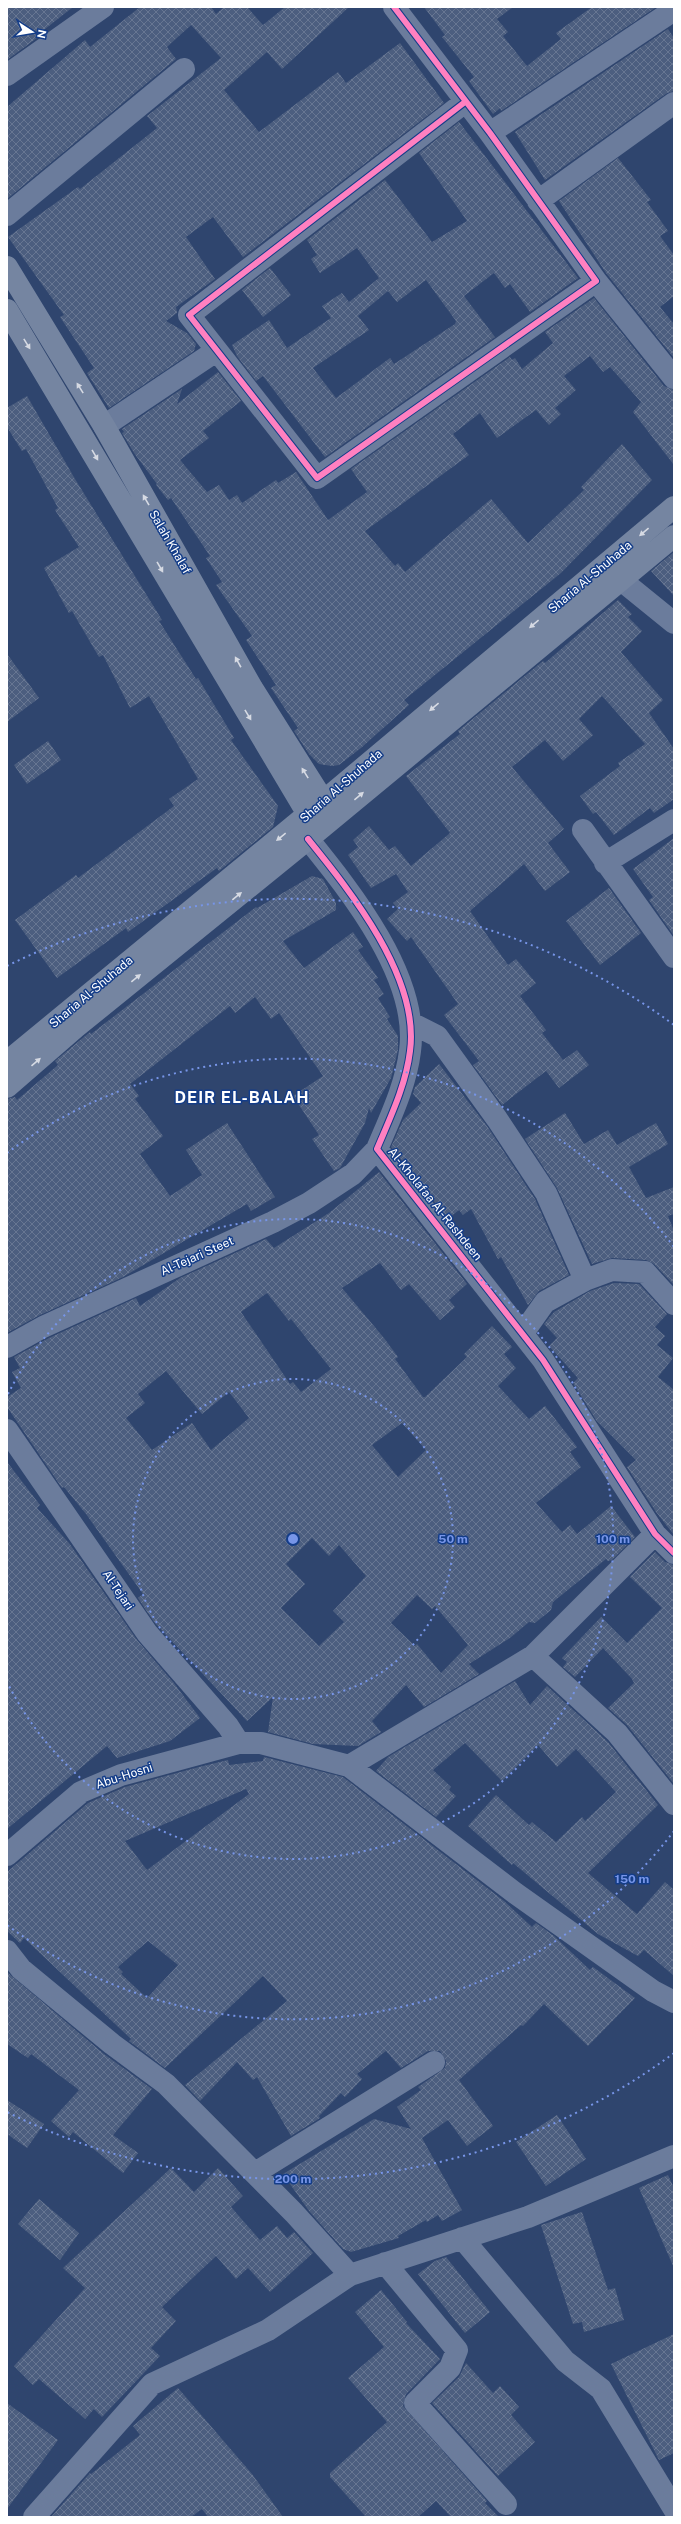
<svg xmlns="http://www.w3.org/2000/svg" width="681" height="2524" viewBox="0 0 681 2524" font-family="'Public Sans',sans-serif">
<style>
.building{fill:url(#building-cross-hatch);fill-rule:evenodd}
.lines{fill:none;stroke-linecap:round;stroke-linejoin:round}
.minor{stroke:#6b7c9c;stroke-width:22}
.major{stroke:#7585a1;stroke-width:22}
.cycleway-casing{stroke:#143d89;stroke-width:8}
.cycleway{stroke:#ff80c0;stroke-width:6}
.oneway{fill:#d6dae3}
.ring{fill:none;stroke:#7795e8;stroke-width:2;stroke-dasharray:2 4}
.labels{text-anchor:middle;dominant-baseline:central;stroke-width:3;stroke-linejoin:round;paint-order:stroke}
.street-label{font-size:12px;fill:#fff;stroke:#143d89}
.district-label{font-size:16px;font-weight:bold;letter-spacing:1px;fill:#fff;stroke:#143d89}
.centre{fill:#7795e8;stroke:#143d89;stroke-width:2}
.ring-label{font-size:12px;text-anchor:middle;font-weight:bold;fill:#7795e8;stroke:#143d89;stroke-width:3;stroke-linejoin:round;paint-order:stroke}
</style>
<defs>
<pattern id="building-cross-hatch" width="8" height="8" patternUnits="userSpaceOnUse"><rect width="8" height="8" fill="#4c5e7f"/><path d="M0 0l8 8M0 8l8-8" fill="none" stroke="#677692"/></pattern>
</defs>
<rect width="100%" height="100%" fill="#2f456e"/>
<path class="building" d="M7 7H73L40 33 41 35 7 60Z
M140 7H211L216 14 224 7H247L263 25 285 7H349L282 69 267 52 224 90 259 132 338 72 346 83 400 43 444 103 243 257 213 217 186 237 215 279 176 307 177 313 166 321 187 333 196 344 194 351 109 408 87 373 94 368 60 317 64 315 8 237 78 187 80 189 157 128 147 116 221 58 191 25 167 47 176 59 7 199V107L85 40 90 47Z
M424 7H513L497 19 508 32 503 36 527 66 561 39 556 33 592 7 655 8 501 111 500 108 493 114 469 81 474 77 442 37 445 35Z
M668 29 674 38V91L667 93 545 180 515 132Z
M459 122 578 278 530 312 510 284 505 288 494 273 464 296 495 337 325 457 263 376 256 381 237 356 232 345 269 320 287 348 331 318 322 306 342 293 349 302 379 278 357 248 320 273 311 259 317 255 307 240 385 180 432 242 467 221 419 153ZM426 280 456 321 455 324 394 364 390 358 336 398 313 368 369 330 358 316 388 291 397 302Z
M618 158 651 200 647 202 668 231 660 236 674 255V296L660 307 674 324V358L606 273 559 201Z
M270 268 291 295 263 317 242 290Z
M594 298 664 386 674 390V465L633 412 641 402 610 367 603 372 590 356 564 376 576 390 555 408 561 414 549 425 536 410 497 438 480 413 453 434 469 455 365 531 395 566 398 563 405 572 491 499 528 543 584 490 581 487 622 444 652 480 561 573 404 700 409 705 361 748 339 765 332 766 319 764 309 754 294 731 298 728 271 688 276 685 246 640 252 636 216 585 222 582 206 558 210 556 171 498 168 500 156 485 157 484 134 453 122 433 124 432 122 429 182 389 177 404 218 372 241 401 203 431 209 438 180 460 207 492 219 485 229 500 237 495 242 503 276 480 278 483 296 472 328 520 367 492 351 469 510 357 512 360 515 358 522 369 553 343 545 332Z
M27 396 75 479 162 620 159 621 196 679 198 678 234 738 231 740 278 806 273 827 219 871 217 868 128 932 126 928 57 978 15 920 76 875 78 878 174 806 169 799 198 779 149 696 130 708 103 655 99 657 72 611 69 613 44 568 79 547 55 510 58 508 26 449 22 451 7 427V408Z
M674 552V596L651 571Z
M618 600 632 614 628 617 642 631 621 652 663 700 649 713 674 749V799L654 813 650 808 614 835 596 812 593 814 580 796 620 766 618 763 645 744 602 696 579 719 593 735 563 761 545 740 512 767 564 829 548 843 570 872 545 891 524 864 470 911 508 965 516 959 536 983 520 996 546 1030 542 1033 563 1060 577 1050 589 1065 559 1088 546 1071 502 1105 473 1065 479 1061 444 1015 458 1004 411 937 407 941 387 919 398 909 393 903 408 892 396 874 371 888 348 855 358 847 353 840 369 826 389 850 395 846 411 866 450 833 406 776 460 734 458 731 543 661 545 663Z
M7 654 39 698 7 722Z
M48 741 61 760 27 784 14 765Z
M674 838V936L649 900 653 897 633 869Z
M312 876 323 879 336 903V910L283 941 304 968 353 932 363 947 358 950 378 978 374 980 384 994 378 998 390 1017 387 1019 398 1036V1050L391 1078 371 1113 369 1108 365 1123 340 1168 334 1171 312 1139 319 1135 293 1096 323 1076 279 1013 271 1019 255 997 235 1013 230 1006 130 1084 139 1096 135 1099 163 1136 140 1154 170 1196 202 1175 186 1150 227 1123 275 1197 251 1211 247 1204 123 1277 38 1316 7 1333V1099L15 1097 17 1100 58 1065 55 1061 90 1032 91 1034 256 907 257 908Z
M609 888 641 933 600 965 566 921Z
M439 1064 487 1126 535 1199 569 1275 539 1291 528 1305 501 1257 498 1259 471 1209 463 1215 459 1210 448 1219 391 1147 403 1120 421 1103 413 1094 415 1087Z
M565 1113 584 1144 608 1130 617 1145 656 1123 668 1144 629 1167 646 1198 674 1187V1214L668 1216 674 1231V1285L654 1264 646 1260 612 1258 592 1264 557 1188 525 1139Z
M379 1172 467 1284 449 1300 455 1307 440 1320 409 1284 401 1290 380 1263 342 1288 384 1338 398 1357 395 1359 423 1397H425L467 1357 464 1354 492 1326 512 1347 504 1354 516 1368 498 1386 529 1419 545 1406 577 1447 570 1452 581 1467 536 1503 562 1532 570 1525 577 1534 611 1506 635 1537 612 1560 608 1561 606 1559 553 1602 551 1610 535 1623 529 1622 510 1638 469 1664 479 1674 424 1707 406 1685 372 1721 381 1732 358 1746 313 1744 268 1732 273 1697 247 1721 154 1622 138 1598 143 1594 86 1514 64 1487 62 1488 7 1407V1397L21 1388 12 1372 20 1368 14 1357 49 1338 136 1298 140 1306 180 1278 266 1239 274 1248 329 1213ZM267 1293 289 1321 291 1319 331 1369 301 1392 293 1382 290 1384 241 1312ZM166 1371 202 1414 229 1392 249 1418 211 1450 192 1423 152 1450 126 1418 145 1403 138 1394ZM402 1423 426 1450 398 1477 372 1445ZM312 1538 329 1556 339 1545 366 1576 333 1611 344 1622 319 1646 281 1608 305 1584 286 1564ZM417 1595 432 1609 435 1606 468 1645 441 1673 417 1644 415 1646 391 1623Z
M614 1283 639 1284 667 1314 655 1327 665 1336 657 1345 673 1358 658 1377 674 1390V1535L656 1512 627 1467 636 1460 596 1420 573 1383 578 1378 549 1346 557 1338 544 1324 554 1312 590 1291Z
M7 1462 40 1505 37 1508 69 1543 137 1640 173 1682 200 1718 170 1741 117 1758 107 1746 7 1829Z
M655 1552 665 1562 674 1565V1784L627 1725 608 1708 634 1683 632 1679 603 1648 575 1677 563 1667 567 1662 562 1658 601 1617 627 1643 662 1608 630 1577Z
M515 1681 530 1705 547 1686 608 1742 658 1805 588 1873 637 1914 665 1882 674 1890V1976L644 1950 638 1956 598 1934 513 1863 512 1865 468 1826 496 1795 529 1825 532 1822 556 1842 582 1817 585 1821 616 1792 576 1749 557 1767 538 1745 502 1781 465 1743 433 1770 451 1787 449 1790 456 1796 436 1817 376 1771 388 1757Z
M264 1757 343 1777 504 1901 532 1927 536 1923 554 1936 590 1970 593 1967 635 1998 588 2046 544 2004 523 2026 521 2025 459 2080 493 2126 467 2146 448 2120 422 2138 462 2210 442 2221 438 2215 427 2222 426 2220 398 2236 399 2238 351 2252 343 2249 309 2211 283 2174 374 2119 411 2129 397 2107 421 2090 418 2087 445 2068 446 2061 440 2051H428L401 2068 386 2051 357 2074 362 2079 345 2097 341 2093 319 2116 320 2118 291 2136 257 2077 253 2080 237 2062 200 2101 185 2085 287 2001 263 1976 165 2068 129 2041 131 2039 24 1938 20 1943 7 1931V1872L88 1803 125 1787 199 1767 228 1760 229 1765 263 1761ZM246 1789 249 1794 147 1870 125 1841ZM148 1941 178 1965 147 1998 121 1974 123 1972 118 1967Z
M7 1972 104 2054 152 2089 113 2135 138 2153 123 2173 73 2132 69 2137 51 2121 79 2090 31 2054 28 2058 7 2044Z
M7 2100 44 2124 27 2148 7 2134Z
M557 2115 586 2159 546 2186 516 2142Z
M171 2168 194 2192 218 2168 243 2196 231 2207 260 2240 277 2226 287 2238 294 2232 313 2253 270 2292 248 2268 236 2279 216 2256 162 2307 176 2321 151 2348 160 2356 102 2417 94 2409 85 2419 39 2379 33 2385 14 2366 85 2288 63 2268Z
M668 2175 674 2188V2268L639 2188Z
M39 2199 79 2233 60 2260 18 2224Z
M582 2212 608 2290 615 2288 624 2320 584 2332 582 2322 573 2324 541 2225Z
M446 2257 490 2312 465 2333 418 2274 435 2261Z
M381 2290 407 2322 406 2323 440 2359 406 2394 403 2406 487 2501 485 2503 499 2517H451L436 2501 418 2517H366L330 2477V2473L387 2422 348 2378 384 2347 355 2312Z
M674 2334V2453L659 2460 611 2364Z
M466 2363 493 2393 500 2386 519 2407 511 2415 535 2442 498 2476 432 2403 459 2377Z
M178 2388 252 2474 283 2517H208L202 2509 191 2517H51L90 2473 91 2474 140 2435 133 2426Z
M7 2403 58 2440 7 2509Z"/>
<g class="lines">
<path class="minor" d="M394 7 490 133 596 281 317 478 189 315 465 102
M7 75 103 7
M490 133 674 10
M538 201 674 103
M7 215 184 69
M596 281 674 378
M104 426 216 351
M621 580 674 623
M583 830 674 957
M308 839C351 892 420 978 410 1051 406 1085 390 1118 377 1149L543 1360 655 1534 674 1553
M605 863 674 820
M411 1023 437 1036 497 1119 546 1193 585 1280
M523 1333 545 1302 585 1280 612 1270 645 1272 674 1304
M7 1347 43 1327 273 1222 309 1203 353 1174 377 1149
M7 1430 147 1633 228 1726 239 1743
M533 1656 617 1733 674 1804
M349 1766 533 1656 655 1534
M7 1855 81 1792 121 1775 239 1743H261L349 1766 515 1893 653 1991 674 2002
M7 1951 21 1969 112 2044 166 2084 294 2213 350 2275
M255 2173 434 2062
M462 2238 565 2361 601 2389 674 2509
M385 2263 457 2350 450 2368 415 2403 506 2504
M34 2517 152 2384 268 2330 350 2275 528 2217 674 2156"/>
<path class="major" d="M7 267 104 426 252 688 331 813
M7 310 315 826
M7 1062 307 815 674 507
M7 1087 76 1027 308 839 674 536"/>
<defs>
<path id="cycleway" d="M394 7 490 133 596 281 317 478 189 315 465 102
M308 839C351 892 420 978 410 1051 406 1085 390 1118 377 1149L543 1360 655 1534 674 1553"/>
</defs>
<use href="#cycleway" class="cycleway-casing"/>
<use href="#cycleway" class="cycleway"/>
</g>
<defs><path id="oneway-solid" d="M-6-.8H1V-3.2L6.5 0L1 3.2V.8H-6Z"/></defs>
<g class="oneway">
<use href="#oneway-solid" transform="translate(27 344) rotate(58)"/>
<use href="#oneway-solid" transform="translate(80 388) rotate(-122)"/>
<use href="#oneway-solid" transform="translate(95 455) rotate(60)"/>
<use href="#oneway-solid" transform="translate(146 500) rotate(-120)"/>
<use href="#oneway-solid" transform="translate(644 532) rotate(140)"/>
<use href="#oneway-solid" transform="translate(160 567) rotate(60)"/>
<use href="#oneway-solid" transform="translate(534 624) rotate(140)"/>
<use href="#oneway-solid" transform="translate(238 662) rotate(-119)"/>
<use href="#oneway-solid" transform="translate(434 707) rotate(140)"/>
<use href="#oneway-solid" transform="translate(248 715) rotate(59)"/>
<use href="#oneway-solid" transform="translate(305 773) rotate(-122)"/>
<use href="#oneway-solid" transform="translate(359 796) rotate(-40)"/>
<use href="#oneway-solid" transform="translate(281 837) rotate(141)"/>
<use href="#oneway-solid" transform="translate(237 896) rotate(-39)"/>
<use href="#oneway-solid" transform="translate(136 978) rotate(-39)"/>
<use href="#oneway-solid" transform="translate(36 1062) rotate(-41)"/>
</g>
<g class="ring">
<circle cx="293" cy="1539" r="160"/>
<path d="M8 1394A320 320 0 1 1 8 1684"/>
<path d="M674 1831A480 480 0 0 1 7 1925M7 1153A480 480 0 0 1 674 1247"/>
<path d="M674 2053A640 640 0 0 1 7 2112M7 966A640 640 0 0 1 674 1025"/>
</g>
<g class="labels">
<g class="street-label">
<text transform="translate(170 542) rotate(60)">Salah Khalaf</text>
<text transform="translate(590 577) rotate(-40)">Sharia Al-Shuhada</text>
<text transform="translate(341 786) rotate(-41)">Sharia Al-Shuhada</text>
<text transform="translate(91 992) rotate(-40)">Sharia Al-Shuhada</text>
<text transform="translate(435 1204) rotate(51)">Al-Kholafaa Al-Rashdeen</text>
<text transform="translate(197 1256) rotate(-24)">Al-Tejari Steet</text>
<text transform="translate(118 1590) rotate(56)">Al-Tejari</text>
<text transform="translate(124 1776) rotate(-18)">Abu-Hosni</text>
</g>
<g class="district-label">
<text x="242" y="1097">DEIR EL-BALAH</text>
</g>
</g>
<circle cx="293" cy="1539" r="6" class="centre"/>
<g class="ring-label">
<text x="453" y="1543">50 m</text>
<text x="613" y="1543">100 m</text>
<text x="632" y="1883">150 m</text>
<text x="293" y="2183">200 m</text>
</g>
<rect width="681" height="2524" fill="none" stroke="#ffffff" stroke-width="16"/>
<g transform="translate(32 32) rotate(102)" stroke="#143d89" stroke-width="3" paint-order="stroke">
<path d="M0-3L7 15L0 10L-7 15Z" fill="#ffffff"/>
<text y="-6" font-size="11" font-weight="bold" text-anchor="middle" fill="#ffffff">N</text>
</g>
</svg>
